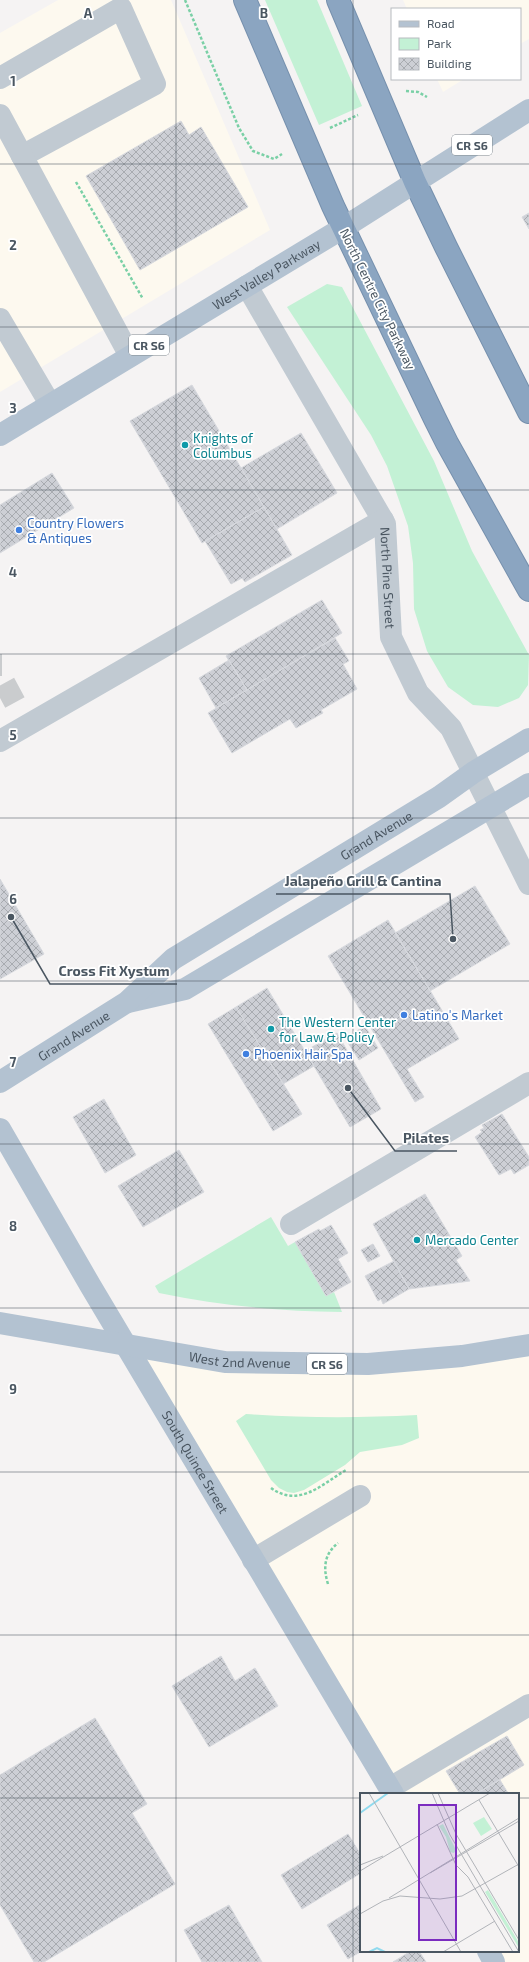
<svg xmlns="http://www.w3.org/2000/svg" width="529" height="1962" viewBox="0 0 529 1962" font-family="'Exo 2',sans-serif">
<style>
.commercial{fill:#fdf9ef}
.green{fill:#c3f1d5}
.building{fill:url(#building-cross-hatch);stroke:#d7d9de}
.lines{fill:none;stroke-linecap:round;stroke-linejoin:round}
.minor-tunnel{stroke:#caccce;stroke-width:22;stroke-dasharray:22 11;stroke-linecap:butt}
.highway-casing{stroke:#7690ad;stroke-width:24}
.path{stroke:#7ad0a6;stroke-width:2.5;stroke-dasharray:3 2;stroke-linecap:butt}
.minor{stroke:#c1cad2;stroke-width:22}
.major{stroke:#b3c2d1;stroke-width:22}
.highway{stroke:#8ba5c1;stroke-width:22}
.grid{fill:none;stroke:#4a5661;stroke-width:1;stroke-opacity:0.55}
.culture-dot{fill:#0f9aa8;stroke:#fff;stroke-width:1.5}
.shop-dot{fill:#3f7fe0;stroke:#fff;stroke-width:1.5}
.labels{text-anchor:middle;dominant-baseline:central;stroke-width:3.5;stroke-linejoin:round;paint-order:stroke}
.shield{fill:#fff;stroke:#808990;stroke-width:1}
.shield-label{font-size:12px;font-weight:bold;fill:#4a5661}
.street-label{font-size:13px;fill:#4a5661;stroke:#fff}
.culture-label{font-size:13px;fill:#0d838f;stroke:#fff;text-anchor:start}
.shop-label{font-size:13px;fill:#366cbe;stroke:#fff;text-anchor:start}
.inset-river{fill:none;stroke:#90daee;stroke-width:2}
.inset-road{fill:none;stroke:#b1b4b9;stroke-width:1}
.view{fill:#7b2cbf;fill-opacity:0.15;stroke:#7b2cbf;stroke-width:2}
.inset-edge{fill:none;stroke:#4a5661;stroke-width:2}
.grid-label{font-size:13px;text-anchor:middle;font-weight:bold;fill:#4a5661;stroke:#fff;stroke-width:3.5;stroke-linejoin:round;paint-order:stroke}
.leader{fill:none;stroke:#4a5661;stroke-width:1.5}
.callout-dot{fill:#4a5661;stroke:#fff;stroke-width:1.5}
.callout-label{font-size:14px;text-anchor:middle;font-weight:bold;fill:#4a5661;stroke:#fff;stroke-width:3.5;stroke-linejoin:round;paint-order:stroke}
</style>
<defs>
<pattern id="building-cross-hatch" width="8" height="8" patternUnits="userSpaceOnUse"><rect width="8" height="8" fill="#cdcfd5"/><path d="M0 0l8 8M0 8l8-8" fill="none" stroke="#a8abb0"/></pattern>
</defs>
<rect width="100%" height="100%" fill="#f5f3f3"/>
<path class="commercial" d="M58 0H171L270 230 0 392V33Z
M403 0H529V39L520 44V9H407Z
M437 79H464L443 92Z
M126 1345 225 1362 529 1345V1962H494L488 1951H518V1794H393Z"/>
<path class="green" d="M265 0H317L362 106 319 125Z
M327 284 342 287 434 461 472 551 529 655 528 685 519 698 498 707 473 705 448 687 427 651 414 609 413 563 408 526 387 466 371 435 287 307Z
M271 1217 288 1246 295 1242 326 1296 334 1292 342 1312C279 1311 221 1306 159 1293L155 1286Z
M246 1414C304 1418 359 1418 417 1415L419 1438 402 1445 360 1452 345 1465 304 1490 294 1493 287 1492 279 1488 271 1480 236 1421Z"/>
<path class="building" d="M181 121 189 135 201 127 248 207 140 270 86 176Z
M529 213V229L522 217Z
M192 385 264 507 202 543 130 421Z
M301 433 337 493 277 529 241 468Z
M52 473 74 508 0 553V505Z
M264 507 292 555 245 582 242 578 231 584 205 541Z
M322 600 342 633 247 690 226 656Z
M335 638 349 661 343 664 357 689 321 710 323 713 296 728 290 719 232 753 208 713Z
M229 660 247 690 216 708 199 678Z
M0 879 44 954 0 979Z
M475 886 510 944 430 991 395 933Z
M388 920 459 1039 407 1069 424 1097 415 1102 328 956Z
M267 988 314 1066 283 1084 236 1007Z
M236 1007 302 1114 273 1131 208 1024Z
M365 1026 378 1048 359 1060 345 1038Z
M337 1033 381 1109 350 1127 305 1051Z
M104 1099 136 1155 105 1173 73 1117Z
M502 1114 529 1157V1165L514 1174 511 1169 499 1175 475 1137 482 1132 480 1130 484 1128 482 1125Z
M179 1150 204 1192 143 1227 118 1186Z
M425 1194 462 1256 456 1260 470 1281 409 1289 373 1224Z
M331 1225 348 1253 338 1259 351 1282 326 1296 295 1242 319 1229 320 1231Z
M373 1244 380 1256 368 1262 361 1250Z
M394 1261 409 1289 383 1304 381 1299 378 1301 365 1276Z
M221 1656 235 1681 255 1668 278 1706 209 1747 172 1686Z
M95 1718 147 1804 132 1813 175 1884 44 1962H34L0 1905V1775Z
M507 1736 524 1765 476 1794H460L446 1771Z
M500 1780 508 1793 477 1794V1793Z
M348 1834 361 1855V1873L302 1909 281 1875Z
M361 1904V1951H362L348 1959 327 1925Z
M229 1905 262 1962H202L184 1930Z
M411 1951H419L426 1962H393Z"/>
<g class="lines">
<path class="minor-tunnel" d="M0 665H2
M0 698 24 685"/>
<defs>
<path id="highway" d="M245 0 333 206 435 419 447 443 529 590
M338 0 415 182 446 247 529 412"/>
</defs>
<use href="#highway" class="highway-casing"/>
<path class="path" d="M185 0 239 128 253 151 274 159 282 154
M406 91 418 92 427 97
M330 128 358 115
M76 182 143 299
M271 1488C299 1508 321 1485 346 1470
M328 1584C323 1568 324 1554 338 1543"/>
<g class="minor">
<path d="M0 78 121 8 155 84 22 156"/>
<path d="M0 115 130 356"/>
<path id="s1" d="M247 286 385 524 391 637 418 693 451 728 529 884"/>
<path d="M0 319 50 404"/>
<path d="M0 741 383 520"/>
<path d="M291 1224 529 1083"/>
<path d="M253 1560 360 1496"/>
<path d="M390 1788 529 1705"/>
</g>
<g class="major">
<path id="s2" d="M0 435 343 228 529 110"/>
<path d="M128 1002 185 989 529 784"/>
<path id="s3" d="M0 1082 127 1002 173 959 439 797 474 772 529 739"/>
<path id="s4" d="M0 1129 90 1285 393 1794"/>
<path id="s5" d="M0 1323 225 1362 368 1364 462 1356 529 1345"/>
<path d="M488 1951 494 1962"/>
</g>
<use href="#highway" class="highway"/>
</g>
<path class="grid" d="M176 0V1962M353 0V1962M0 164H529M0 327H529M0 490H529M0 654H529M0 818H529M0 981H529M0 1144H529M0 1308H529M0 1472H529M0 1635H529M0 1798H361M518 1798H529"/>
<g class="culture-dot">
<circle cx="185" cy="445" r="4"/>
<circle cx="271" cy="1029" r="4"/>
<circle cx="417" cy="1240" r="4"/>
</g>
<g class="shop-dot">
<circle cx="19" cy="530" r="4"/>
<circle cx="404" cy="1015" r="4"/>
<circle cx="246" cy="1054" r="4"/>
</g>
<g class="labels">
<g class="shield">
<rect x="452" y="135" width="40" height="20" rx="3"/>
<rect x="129" y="335" width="40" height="20" rx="3"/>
<rect x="307" y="1354" width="40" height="20" rx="3"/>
</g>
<g class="shield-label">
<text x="472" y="145">CR S6</text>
<text x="149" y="345">CR S6</text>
<text x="327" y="1364">CR S6</text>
</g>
<g class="street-label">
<text stroke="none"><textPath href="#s2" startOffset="311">West Valley Parkway</textPath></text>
<text transform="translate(378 299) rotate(64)">North Centre City Parkway</text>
<text stroke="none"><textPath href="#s1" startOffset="329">North Pine Street</textPath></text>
<text stroke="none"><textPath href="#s3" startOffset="451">Grand Avenue</textPath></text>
<text stroke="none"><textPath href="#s3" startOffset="87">Grand Avenue</textPath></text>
<text stroke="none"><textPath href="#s5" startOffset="243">West 2nd Avenue</textPath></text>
<text stroke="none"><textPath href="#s4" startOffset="386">South Quince Street</textPath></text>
</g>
<g class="culture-label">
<text x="193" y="438">Knights of<tspan x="193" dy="15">Columbus</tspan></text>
<text x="279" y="1022">The Western Center<tspan x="279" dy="15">for Law &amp; Policy</tspan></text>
<text x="425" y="1240">Mercado Center</text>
</g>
<g class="shop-label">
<text x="27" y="523">Country Flowers<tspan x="27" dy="15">&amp; Antiques</tspan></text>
<text x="412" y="1015">Latino's Market</text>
<text x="254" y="1054">Phoenix Hair Spa</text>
</g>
</g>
<g transform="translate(360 1793)">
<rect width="159" height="159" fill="#f5f3f3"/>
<path d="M124 24 132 36 121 43 113 30ZM83 31 96 57 94 60 90 59 86 44 79 33ZM128 97 159 150V155L125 99Z" fill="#c3f1d5"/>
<path class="inset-river" d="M0 20 28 0M9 159 17 155 25 159"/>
<path class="inset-road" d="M9 0 101 159M72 0 90 42 159 159M78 0 96 41 159 147M119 7 159 74M77 31 96 72 108 84 153 159M0 72 23 63M0 78 130 0M70 80 159 28M29 105 159 25M0 121 23 108 40 103 80 106 102 103 159 71M83 159 135 128"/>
<path class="view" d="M59 12H96V147H59Z"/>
<rect width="159" height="159" class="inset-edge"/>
</g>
<g class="grid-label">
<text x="88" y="18">A</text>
<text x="264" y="18">B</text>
<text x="13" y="86">1</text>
<text x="13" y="250">2</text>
<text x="13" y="413">3</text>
<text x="13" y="577">4</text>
<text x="13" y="740">5</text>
<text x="13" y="904">6</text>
<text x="13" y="1067">7</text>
<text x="13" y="1231">8</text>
<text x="13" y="1394">9</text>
</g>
<path class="leader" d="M453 939L450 894H276M11 917L50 984H177M348 1088L395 1151H457"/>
<g class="callout-dot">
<circle cx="453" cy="939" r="4"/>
<circle cx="11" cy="917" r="4"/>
<circle cx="348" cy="1088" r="4"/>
</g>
<g class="callout-label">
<text x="363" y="886">Jalapeño Grill &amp; Cantina</text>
<text x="114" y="976">Cross Fit Xystum</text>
<text x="426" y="1143">Pilates</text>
</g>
<rect x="391" y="8" width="130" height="72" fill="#ffffff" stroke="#b7bbc0"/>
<rect x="399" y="21" width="20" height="6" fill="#b3c2d1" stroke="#b7bbc0"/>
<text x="427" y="28" font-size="12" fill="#4a5661">Road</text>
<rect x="399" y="38" width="20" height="12" fill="#c3f1d5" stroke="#b7bbc0"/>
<text x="427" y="48" font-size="12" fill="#4a5661">Park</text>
<rect x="399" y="58" width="20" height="12" fill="url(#building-cross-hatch)" stroke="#b7bbc0"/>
<text x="427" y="68" font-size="12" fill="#4a5661">Building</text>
</svg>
